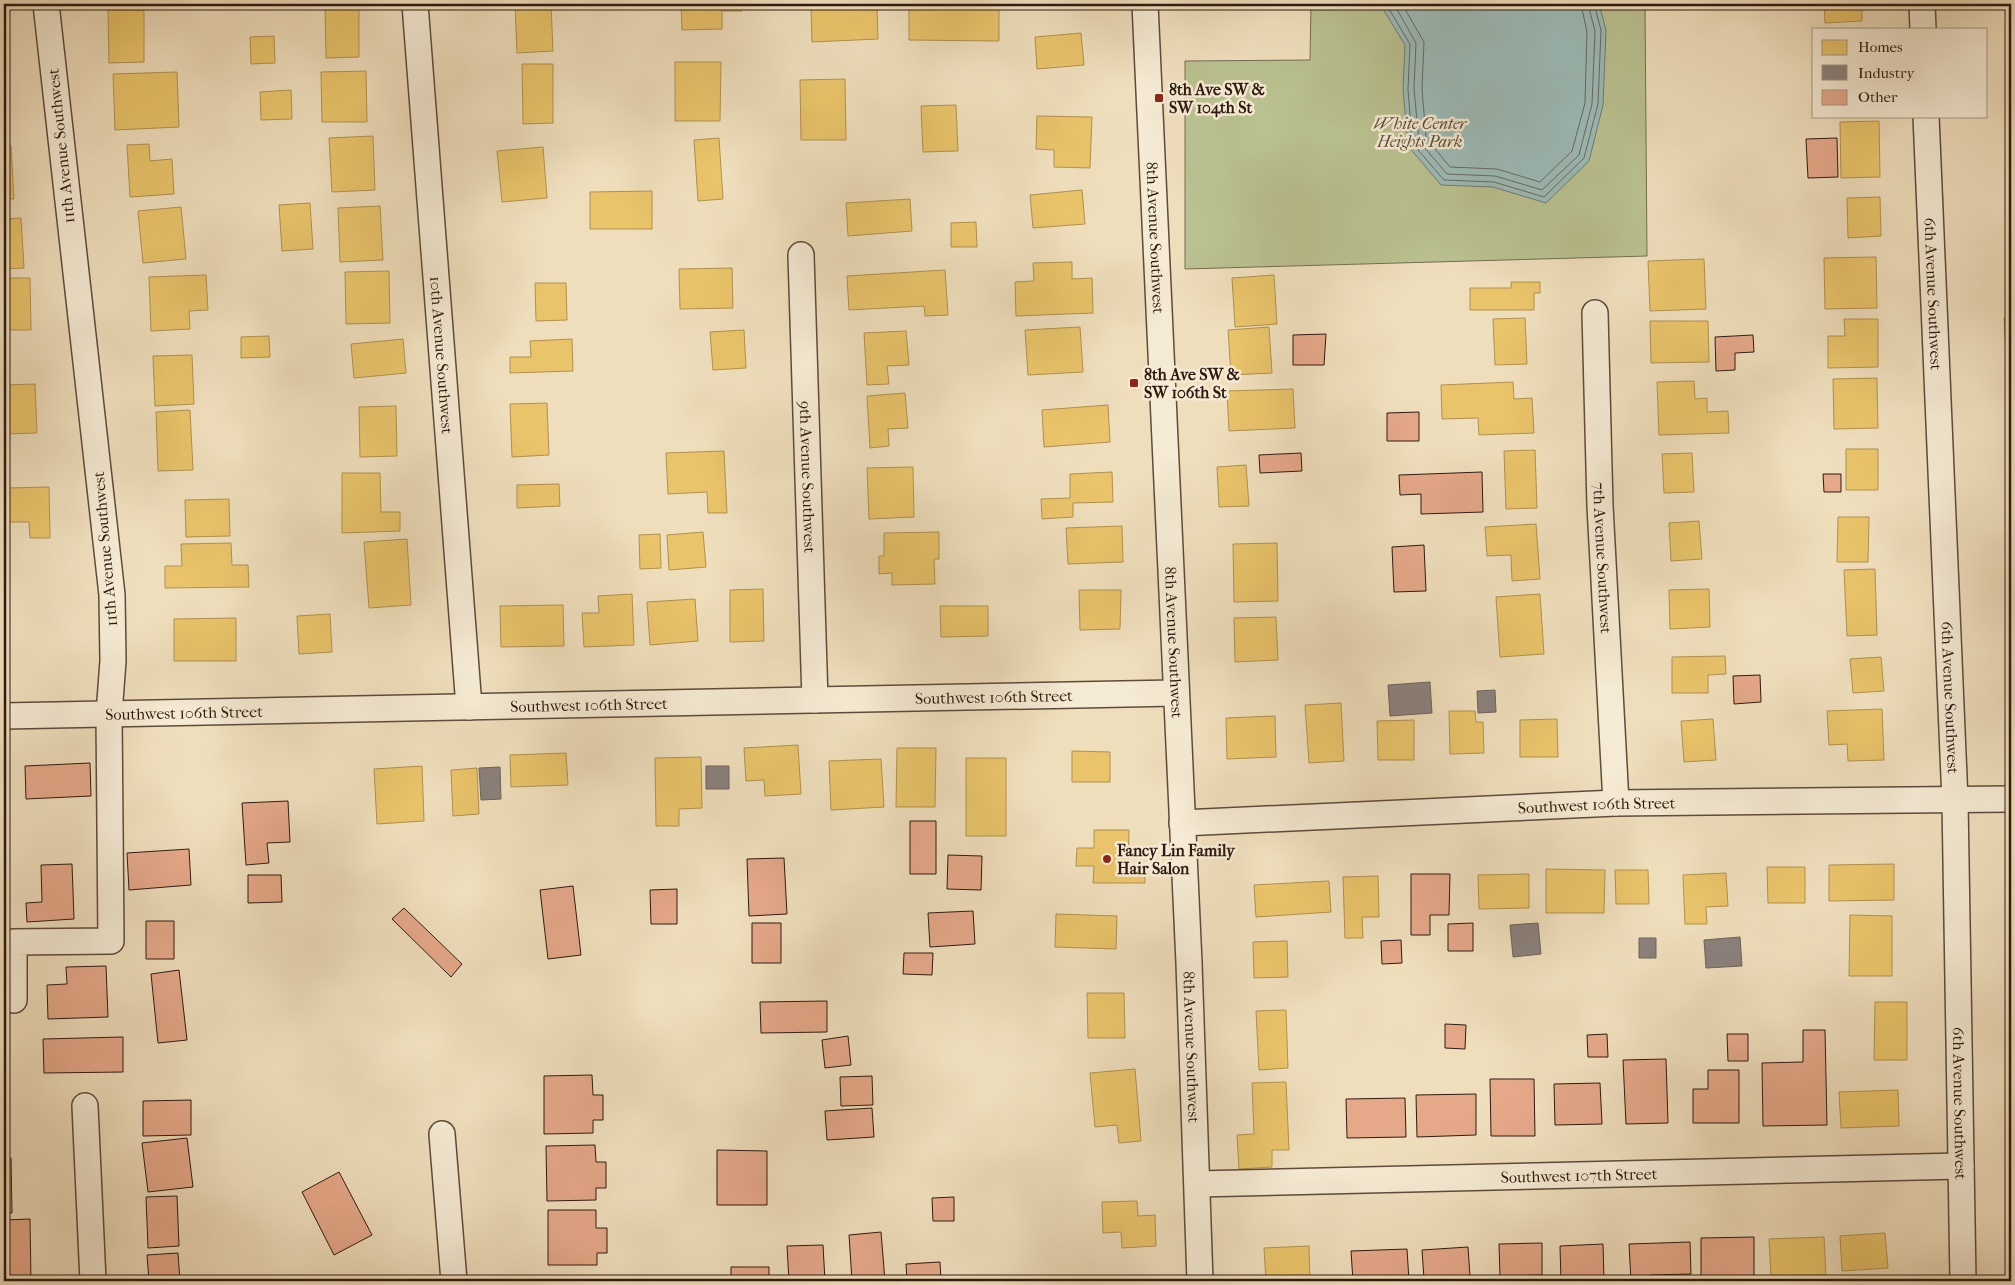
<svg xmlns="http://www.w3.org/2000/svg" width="2015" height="1285" viewBox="0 0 2015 1285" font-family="'IM FELL French Canon',serif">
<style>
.green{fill:#bac190;stroke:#746e50}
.water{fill:#9cbbb7;stroke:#707b75}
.homes{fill:#e9c46a;stroke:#b1914f}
.industry{fill:#8a817c;stroke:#6e625c}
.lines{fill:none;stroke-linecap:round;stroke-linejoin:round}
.shore{stroke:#656a64;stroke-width:1}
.building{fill:#e5a889;stroke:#2e1a11}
.minor-casing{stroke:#5e4b3c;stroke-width:28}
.minor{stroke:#f5ead3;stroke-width:25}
.poi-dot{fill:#8f2418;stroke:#f5ead3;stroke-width:2}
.labels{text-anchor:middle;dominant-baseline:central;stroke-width:5;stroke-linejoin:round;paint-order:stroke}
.poi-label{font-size:16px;font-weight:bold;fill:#2e1a11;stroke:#f5ead3;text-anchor:start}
.park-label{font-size:16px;font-style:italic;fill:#584c37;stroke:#f5ead3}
.street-label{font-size:16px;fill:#2e1a11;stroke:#f5ead3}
</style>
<rect width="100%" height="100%" fill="#efdebc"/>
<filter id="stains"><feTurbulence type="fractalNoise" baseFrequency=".004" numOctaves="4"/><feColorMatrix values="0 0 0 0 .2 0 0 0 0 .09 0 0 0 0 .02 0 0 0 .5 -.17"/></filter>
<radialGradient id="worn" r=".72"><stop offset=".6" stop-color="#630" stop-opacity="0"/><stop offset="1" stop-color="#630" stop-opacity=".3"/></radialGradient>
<path class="green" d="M1311 4H1645L1647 256 1185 269V61L1310 60Z"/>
<path class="water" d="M1380 4H1599L1606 30 1603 105 1589 161 1546 203 1493 187 1441 185 1408 146 1403 89 1405 45Z"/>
<path class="homes" d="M359 4V57L326 58 325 5Z
M515 4H551L553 51 517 53Z
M681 4H742V11H722V29L682 30Z
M1824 4H1880L1881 8 1862 9V21L1825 23Z
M877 5 878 39 812 42 811 8Z
M909 7H999V41L909 40Z
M108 10H144V62L109 63Z
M1081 33 1084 65 1037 69 1035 37Z
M274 36 275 63 251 64 250 37Z
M675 62H721L720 121H675Z
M522 64H553V123L523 124Z
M366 71 367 122H322L321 72Z
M177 72 179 127 115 130 113 74Z
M845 79 846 140H801L800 80Z
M291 90 292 119 261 120 260 92Z
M956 105 958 151 923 152 921 106Z
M1037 116 1092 117 1090 168 1054 167V150L1036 149Z
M1879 121 1880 177 1841 178 1840 122Z
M373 136 375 190 332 192 329 138Z
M719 138 723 199 698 201 694 140Z
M149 144 150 161 172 159 174 194 130 197 127 145Z
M4 146H11L14 199H4Z
M543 147 547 198 502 202 497 151Z
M1082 190 1085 224 1033 228 1030 195Z
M652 191V229H590V192Z
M1880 197 1881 236 1848 238 1847 198Z
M910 199 912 231 848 236 846 203Z
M310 203 313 249 282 251 279 205Z
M380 206 383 260 340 262 338 208Z
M181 207 186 259 143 263 138 211Z
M21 218 24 268 4 269V219Z
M976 222 977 247H951V223Z
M1876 257 1877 308 1825 309 1824 258Z
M1704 259 1706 309 1650 311 1648 261Z
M1072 262V279L1092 278 1093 313 1016 316 1015 282 1034 281 1033 263Z
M732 268 733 308 680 309 679 269Z
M945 270 948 315 925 316 924 306 849 310 847 276Z
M389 271 390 323 346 324 345 272Z
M206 275 208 310 189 311 190 329 151 331 149 277Z
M1274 275 1277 324 1235 327 1232 278Z
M4 278H30L31 330H4Z
M1511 282H1540V293H1534V310H1470V288H1511Z
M535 283H566L567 320 536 321Z
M1525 318 1527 364 1495 365 1493 319Z
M2004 318H2011V373H2007Z
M1844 319H1878V367L1828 368V336H1845Z
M1650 321H1708L1709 362 1651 363Z
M1080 327 1083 372 1028 375 1025 330Z
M1269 327 1272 373 1231 375 1228 330Z
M744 330 746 368 713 370 710 332Z
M906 331 909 365 887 366 889 384 867 385 864 333Z
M269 336 270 357 241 358V337Z
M403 339 406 373 354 378 351 344Z
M572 339 573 371 510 373V357H531L530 341Z
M192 355 194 404 155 406 153 356Z
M2007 373H2011V430H2010Z
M1877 378 1878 428 1834 429 1833 379Z
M1694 381 1695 399 1707 398V412L1728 411 1729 433 1659 435 1657 382Z
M1513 382 1514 399 1532 398 1534 433 1479 435 1478 418 1442 419 1441 385Z
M35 384 37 433 4 434V385Z
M1293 389 1295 428 1229 431 1227 391Z
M905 393 908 428 888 429 889 446 870 448 867 396Z
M547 403 549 455 512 457 510 404Z
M1108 405 1110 442 1044 447 1042 410Z
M396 406 397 456 360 457 359 407Z
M190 410 193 470 158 471 156 412Z
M1846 449H1878V490H1846Z
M1535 450 1537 508 1506 509 1504 451Z
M724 451 727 513H708L707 492 668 494 666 453Z
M1692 453 1694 492 1664 493 1662 454Z
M1246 465 1249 506 1219 507 1217 467Z
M913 467 914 517 869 519 867 468Z
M1112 472 1113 502 1073 503V517L1042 519 1041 499 1070 498V474Z
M342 473H380L381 512H400V531L342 533Z
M559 484 560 506 517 508V485Z
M49 487 50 538H30L29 522H9L8 488Z
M229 499 230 536 186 537 185 500Z
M1838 517H1869L1868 562H1837Z
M1699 521 1702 559 1671 561 1669 523Z
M1536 524 1540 579 1512 581 1511 555 1487 556 1485 527Z
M1122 526 1123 562 1068 564 1066 528Z
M703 532 706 567 669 570 667 535Z
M939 532V559H934L935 584 892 585V573L879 574V556H884V533Z
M660 534 661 568 640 569 639 535Z
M407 539 411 605 369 608 364 542Z
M231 543 232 565H248L249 587 165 588V566H182L181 544Z
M1277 543 1278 601 1234 602 1233 544Z
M1875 569 1877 635 1847 636 1844 570Z
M763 589 764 641 730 642V590Z
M1709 589 1710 627 1670 629 1669 590Z
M1079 590H1121L1120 629 1080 630Z
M632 594 634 645 584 647 582 613H599L598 596Z
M1540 594 1544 654 1500 657 1496 597Z
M695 599 698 641 650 645 647 602Z
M563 605 564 646 501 647 500 606Z
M940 606H988V636L941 637Z
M330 614 332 652 299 654 297 616Z
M1276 617 1278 660 1235 662 1234 618Z
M236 618V661H174V619Z
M1725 656 1726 674 1708 675V693H1672V657Z
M1881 657 1884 691 1853 693 1850 659Z
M1341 703 1344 761 1309 763 1305 705Z
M1882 709 1884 760 1848 761 1847 744 1829 745 1827 711Z
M1449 711H1475L1476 722H1483L1484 753 1450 754Z
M1275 716 1276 757 1227 759 1226 718Z
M1557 719 1558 757H1520V720Z
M1713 719 1716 760 1684 762 1681 721Z
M1414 720V760H1378L1377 721Z
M798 745 801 794 765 796 764 780 746 781 744 748Z
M897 748H936L935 807H896Z
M1072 751 1110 752V782H1072Z
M566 753 568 785 511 787 510 755Z
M701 757 702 808 679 809V826H656L655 758Z
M966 758H1006V836H966Z
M881 759 884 807 831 810 829 761Z
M422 766 424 821 377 824 374 769Z
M477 768 479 814 453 816 451 770Z
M1094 830H1129L1128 866H1145V883H1093L1094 866H1076L1077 848H1094Z
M1894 864V900L1829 901V865Z
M1767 867H1805V903H1768Z
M1546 869 1605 870 1604 913H1546Z
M1615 870H1648L1649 904H1616Z
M1726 873 1728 906 1706 907 1707 924H1685L1683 875Z
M1529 874V908L1479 909 1478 875Z
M1378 876 1379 917H1362L1363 938H1345L1343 877Z
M1329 881 1331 912 1256 917 1254 885Z
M1056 914 1117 916 1116 949 1055 947Z
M1850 915 1892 916V976H1849Z
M1287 941 1288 977 1254 978 1253 942Z
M1087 993H1124L1125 1038H1088Z
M1875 1002H1907V1060H1874Z
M1286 1010 1288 1068 1259 1070 1256 1011Z
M1135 1069 1141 1141 1119 1143 1117 1125 1095 1127 1090 1073Z
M1286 1082 1289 1150H1272V1167L1239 1169 1237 1135 1254 1134 1252 1083Z
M1898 1090 1899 1126 1841 1128 1839 1092Z
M1137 1201 1138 1216 1155 1215 1156 1246 1122 1248 1121 1232 1103 1233 1102 1202Z
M1885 1233 1888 1268 1842 1271 1840 1236Z
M1824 1237 1826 1275 1771 1277 1769 1239Z
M1309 1246 1310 1281H1266L1264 1248Z"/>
<path class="industry" d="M1430 682 1432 713 1390 716 1388 685Z
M1495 690 1496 712 1478 713 1477 691Z
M706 766H729V789H706Z
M500 767 501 799 481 800 479 768Z
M1538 923 1541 954 1513 957 1510 925Z
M1740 937 1742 966 1706 968 1704 940Z
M1639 938H1656V958H1639Z"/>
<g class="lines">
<path class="shore" d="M1386 4 1410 44 1408 89 1412 143 1444 180 1494 182 1544 197 1584 158 1598 104 1601 30 1594 4
M1394 4 1416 43 1414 89 1419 141 1447 174 1495 176 1542 190 1579 155 1592 104 1595 31 1588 4
M1402 4 1424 42 1422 89 1426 138 1450 167 1497 169 1540 182 1572 151 1585 103 1587 32 1581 4"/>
</g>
<path class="building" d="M1765 4H1794L1795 6 1765 7Z
M1837 138 1838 177 1808 178 1806 139Z
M1326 334 1324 365H1293V335Z
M1753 335 1754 352 1735 353V370L1716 371 1715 337Z
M1419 412V441H1387V413Z
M1301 453 1302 471 1260 473 1259 455Z
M1482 472 1483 512 1421 514V494L1400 495 1399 475Z
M1823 474H1841V492H1824Z
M1424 545 1426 591 1394 592 1392 547Z
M1760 675 1761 702 1734 704 1733 676Z
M90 763 91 796 26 799 25 766Z
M288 801 290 842 267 843 269 863 246 865 242 803Z
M910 821H936V874H910Z
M189 849 191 885 129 890 127 853Z
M948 855 982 856 981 890 947 889Z
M784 858 787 914 749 916 747 859Z
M72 864 74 919 27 922 26 903 42 902 41 865Z
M1411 874H1450L1449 915H1430V935H1411Z
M248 875H281L282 902 248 903Z
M573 886 581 955 548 959 540 890Z
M677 889V924H651L650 890Z
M404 908 462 964 451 977 392 919Z
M973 911 975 944 930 947 928 913Z
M146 921H174V959H146Z
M752 923H781V963H752Z
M1473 923V951H1448V924Z
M1401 940 1402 963 1382 964 1381 941Z
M904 953H933L932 975 903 974Z
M106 966 108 1017 48 1019 47 985 67 984 66 967Z
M179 970 187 1040 158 1043 151 974Z
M827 1001V1032L761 1033 760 1002Z
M1445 1024 1466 1025 1465 1049 1445 1048Z
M1803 1030H1825L1827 1125 1763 1126 1762 1063 1803 1062Z
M1607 1034 1608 1057H1588L1587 1035Z
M1727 1034H1748V1061H1728Z
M848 1036 851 1065 825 1068 822 1040Z
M123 1037V1072L44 1073 43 1039Z
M1666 1059 1668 1123 1626 1124 1623 1060Z
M1708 1070H1739V1123H1693V1089H1708Z
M592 1075 593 1095H603V1120H593V1133L544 1134V1076Z
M872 1076 873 1105 841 1106 840 1077Z
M1490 1079H1534L1535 1136H1491Z
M1600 1083 1602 1124 1555 1125 1554 1084Z
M1476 1094V1135L1417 1137 1416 1095Z
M1405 1098 1406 1137 1347 1138 1346 1099Z
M191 1100V1135L143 1136V1101Z
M872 1108 874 1137 827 1140 825 1111Z
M187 1138 193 1187 148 1192 142 1143Z
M595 1145 596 1162H606V1188H596V1200L547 1201 546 1146Z
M717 1150 767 1151V1205H717Z
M4 1158H11L12 1213H4Z
M339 1172 372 1235 334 1255 302 1192Z
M177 1196 179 1246 148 1248 146 1197Z
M954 1197V1221H933L932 1198Z
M548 1210H596V1228H607V1253H597V1265H548Z
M30 1219 31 1281H4V1220Z
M881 1232 885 1281H852L849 1235Z
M1754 1237V1279L1701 1280V1238Z
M1690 1242 1691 1274 1651 1275V1281H1631L1629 1244Z
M1542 1243V1275L1500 1276 1499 1244Z
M1603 1244 1604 1280 1561 1281 1560 1246Z
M823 1245 825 1281H789L787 1246Z
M1468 1247 1470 1276 1424 1279 1422 1250Z
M1407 1249 1409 1281H1353L1351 1251Z
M178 1253 180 1281H149L147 1255Z
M940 1262 941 1281H907L906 1264Z
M731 1267H769V1281H731Z"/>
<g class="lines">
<defs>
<g id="minor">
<path id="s1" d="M415 4 469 707"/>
<path id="s2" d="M1145 4 1189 963 1200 1281"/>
<path d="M1922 4 1923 29"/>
<path id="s3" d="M1926 116 1955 801 1963 1281"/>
<path id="s4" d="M801 255 815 700"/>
<path id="s5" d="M1595 313 1600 506 1616 803"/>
<path id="s6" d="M4 716 1175 693"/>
<path id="s7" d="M1182 823 1616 803 2011 799"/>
<path d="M14 1000V942L111 941 109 714 113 661 112 595 46 4"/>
<path d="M85 1106 93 1281"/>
<path d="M442 1134 454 1281"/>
<path id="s8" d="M1198 1184 1961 1166"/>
</g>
</defs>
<use href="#minor" class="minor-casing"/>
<use href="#minor" class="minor"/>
</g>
<g class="poi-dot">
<rect x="1154" y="93" width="10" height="10" rx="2.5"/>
<rect x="1129" y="378" width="10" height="10" rx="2.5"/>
<circle cx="1107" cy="859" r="5"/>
</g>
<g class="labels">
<g class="poi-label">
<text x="1169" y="89">8th Ave SW &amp;<tspan x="1169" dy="18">SW 104th St</tspan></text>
<text x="1144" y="374">8th Ave SW &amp;<tspan x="1144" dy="18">SW 106th St</tspan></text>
<text x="1117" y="850">Fancy Lin Family<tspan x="1117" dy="18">Hair Salon</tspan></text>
</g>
<g class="park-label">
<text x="1420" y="123">White Center<tspan x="1420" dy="18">Heights Park</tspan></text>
</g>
<g class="street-label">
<text transform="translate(61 146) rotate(-96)">11th Avenue Southwest</text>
<text stroke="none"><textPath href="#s2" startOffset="234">8th Avenue Southwest</textPath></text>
<text stroke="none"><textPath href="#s3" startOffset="178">6th Avenue Southwest</textPath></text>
<text stroke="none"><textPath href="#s1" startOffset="352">10th Avenue Southwest</textPath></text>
<text stroke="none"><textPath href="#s4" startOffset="222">9th Avenue Southwest</textPath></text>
<text transform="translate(105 549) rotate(-95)">11th Avenue Southwest</text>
<text stroke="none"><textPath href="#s5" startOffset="245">7th Avenue Southwest</textPath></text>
<text stroke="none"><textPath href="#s2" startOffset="639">8th Avenue Southwest</textPath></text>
<text stroke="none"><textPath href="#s6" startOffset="990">Southwest 106th Street</textPath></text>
<text stroke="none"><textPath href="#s3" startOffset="582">6th Avenue Southwest</textPath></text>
<text stroke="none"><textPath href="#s6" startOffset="585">Southwest 106th Street</textPath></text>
<text stroke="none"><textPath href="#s6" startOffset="180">Southwest 106th Street</textPath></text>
<text stroke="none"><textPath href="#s7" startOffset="415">Southwest 106th Street</textPath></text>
<text stroke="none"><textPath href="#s2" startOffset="1044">8th Avenue Southwest</textPath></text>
<text stroke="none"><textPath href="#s3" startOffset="988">6th Avenue Southwest</textPath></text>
<text stroke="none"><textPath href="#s8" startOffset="381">Southwest 107th Street</textPath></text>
</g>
</g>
<rect width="2015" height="1285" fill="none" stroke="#efdebc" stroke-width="20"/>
<rect x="5" y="5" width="2005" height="1275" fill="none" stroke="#2e1a11" stroke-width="2.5"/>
<rect x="10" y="10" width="1995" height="1265" fill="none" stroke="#2e1a11"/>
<rect x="1812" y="28" width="175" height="90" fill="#f5ead3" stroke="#a59785"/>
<rect x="1822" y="40" width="25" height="15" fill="#e9c46a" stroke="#a59785"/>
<text x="1858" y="52" font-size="15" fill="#2e1a11">Homes</text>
<rect x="1822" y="65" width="25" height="15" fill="#8a817c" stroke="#a59785"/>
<text x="1858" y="78" font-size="15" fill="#2e1a11">Industry</text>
<rect x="1822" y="90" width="25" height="15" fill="#e5a889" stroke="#a59785"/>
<text x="1858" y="102" font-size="15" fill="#2e1a11">Other</text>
<rect width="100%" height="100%" filter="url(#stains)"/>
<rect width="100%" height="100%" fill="url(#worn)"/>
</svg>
